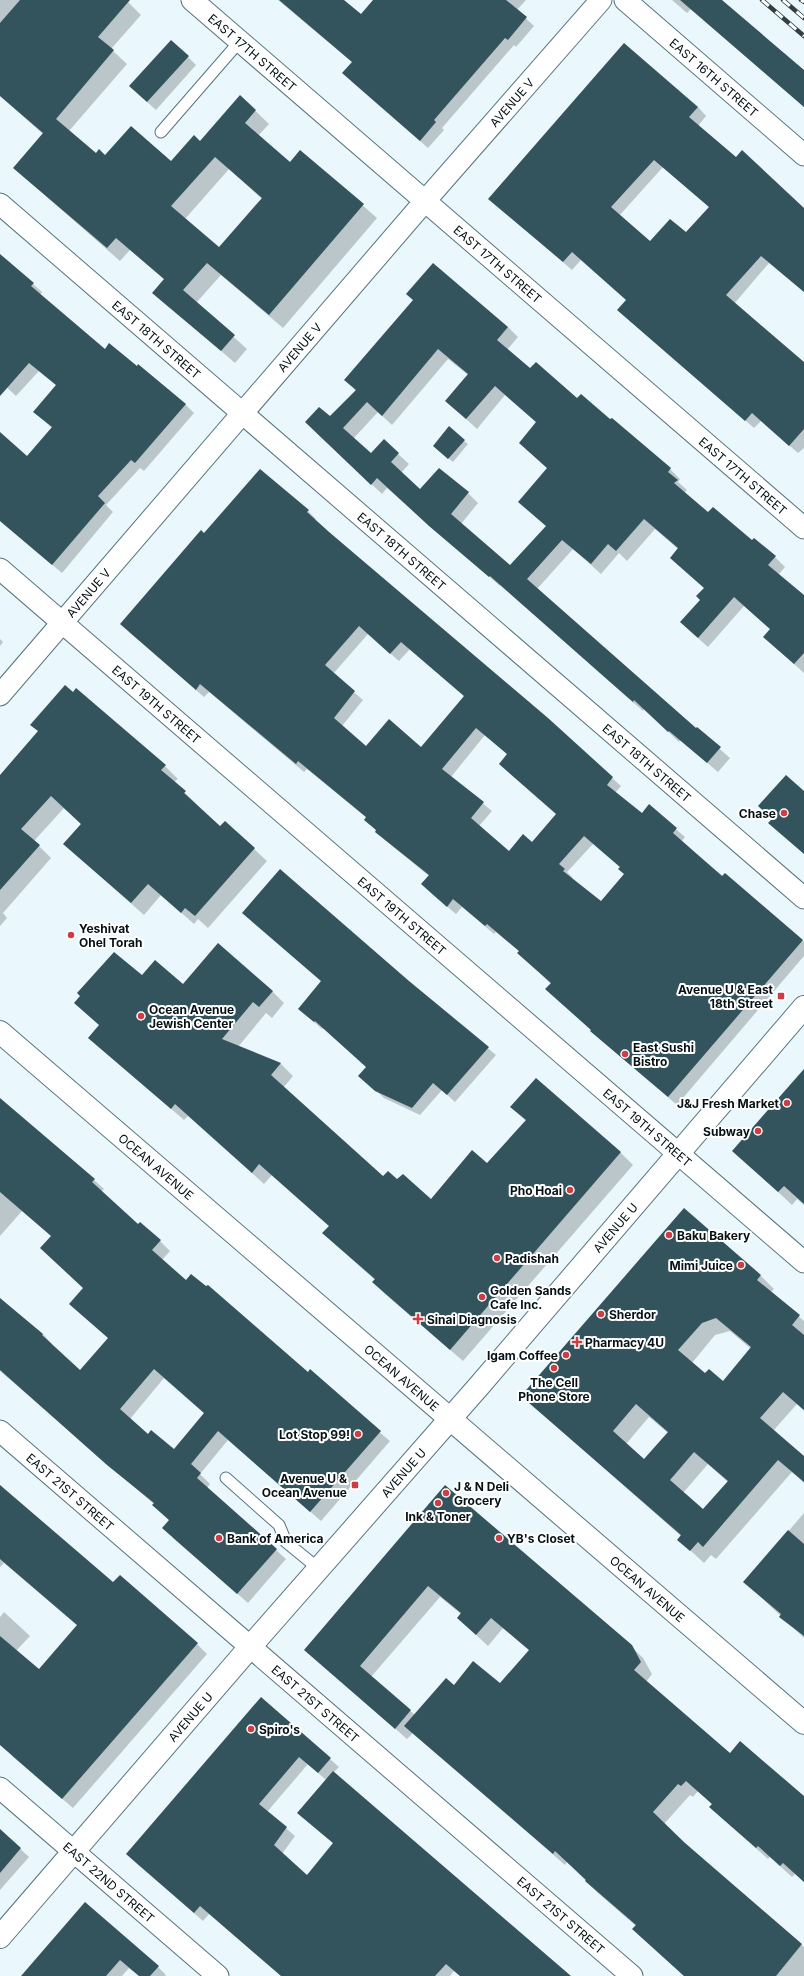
<svg xmlns="http://www.w3.org/2000/svg" width="804" height="1976" viewBox="0 0 804 1976" font-family="Inter,sans-serif">
<style>
.shadow{fill:#0003;fill-rule:evenodd}
.building{fill:#33535d;fill-rule:evenodd}
.lines{fill:none;stroke-linecap:round;stroke-linejoin:round}
.lane-casing{stroke:#567681;stroke-width:13}
.street-casing{stroke:#567681;stroke-width:23}
.secondary-casing{stroke:#567681;stroke-width:24}
.lane{stroke:#fff;stroke-width:11}
.street{stroke:#fff;stroke-width:21}
.secondary{stroke:#fff;stroke-width:22}
.rail-casing{stroke:#323f43;stroke-width:4.5}
.rail{stroke:#fff;stroke-width:3;stroke-dasharray:9;stroke-linecap:butt}
.poi-dot{fill:#cd3e44;stroke:#fff;stroke-width:1.5}
.labels{text-anchor:middle;dominant-baseline:central;stroke-width:4;stroke-linejoin:round;paint-order:stroke}
.street-label{font-size:12px;fill:#051115;stroke:#fff}
.poi-label{font-size:12px;font-weight:bold;fill:#051115;stroke:#fff;text-anchor:start}
</style>
<rect width="100%" height="100%" fill="#eaf8fd"/>
<path class="shadow" d="M0 0H126L141 15 111 49 127 64 69 131 96 155 171 162 201 142 241 97 269 124 258 136 290 164 301 151 377 218 283 328 221 275 196 303 247 349 235 363 154 293 165 280 130 250 120 261 14 168 43 134 0 96ZM229 169 262 199 220 249 185 219Z
M278 0H343L361 16 406 0H526L517 10 534 26 516 47 514 45 442 128 444 130 428 148 351 81 352 62Z
M672 0H721L804 72V107L691 9 687 13Z
M188 57 196 65 156 110 139 95Z
M698 107 706 116 698 126 736 158 742 151 804 209V292L769 263 734 304 804 364V448L798 453 761 421 754 428 627 318V300L581 260 572 270 490 199ZM663 167 709 207 686 234 650 242 619 216Z
M0 255 42 292 40 295 105 350 185 404 194 413 144 471 140 468 106 505 113 512 62 573 0 521V433L27 457 52 428 35 412 57 386 39 371 16 396 0 381Z
M414 300 508 327 518 337 507 350 531 370 577 399 670 469 680 479 678 482 687 490 684 493 708 514 775 557 785 567 779 574 804 603V673L764 637 771 630 744 606 708 647 691 632 681 622 702 600 705 588 671 558 678 549 655 529 627 561 619 553 601 574 573 549 537 589 730 758 718 772 680 740 679 742 644 709 643 711 620 691 501 585 500 586 387 488 382 494 316 432 356 391 346 380ZM448 359 468 375 446 401 477 429 505 395 537 423 520 443 548 469 520 502 547 527 510 566 461 524 478 503 468 493 421 490 401 473 409 464 384 441 371 455 353 439 378 412 392 425Z
M464 441 468 444 453 462 438 450Z
M308 511 316 519 315 520 547 719 612 778 621 786 615 793 642 815 649 806 685 837 681 842 804 942V956L677 1105 600 1039 551 984 527 961 520 952 496 932 494 934 462 907 456 914 431 893 422 884 429 876 385 840 367 818 307 769 304 772 209 692 204 697 129 632 204 534ZM368 634 399 661 410 649 465 697 421 749 367 748 342 726 363 700 333 674ZM485 735 508 755 557 814 532 843 509 853 479 826 492 811 451 777ZM593 844 621 868 625 875 601 903 571 879 573 878 567 872Z
M0 639 3 642 0 646Z
M77 689 165 766 178 779 174 782 220 827 254 849 267 861 208 928 198 919 194 924 161 895 144 915 64 844 81 824 64 808 34 841 51 858 3 913 7 918 0 926V777Z
M251 921 409 982 496 1055 455 1102 442 1090 420 1115 384 1098 368 1083 367 1067 323 1028 322 1029 307 1016 322 982Z
M142 977 183 986 272 991 284 1003 272 1018 266 1013 238 1047 281 1064 293 1076 283 1088 383 1177 397 1181 431 1200 488 1165 526 1121 512 1107 621 1153 633 1165 463 1361 385 1294 373 1282 375 1280 336 1245 329 1226 272 1175 264 1184 188 1116 184 1120 89 1038Z
M804 1071V1205L797 1199 792 1205 734 1151Z
M0 1099 94 1180 104 1189 101 1192 138 1226 160 1241 170 1251 162 1260 186 1281 308 1373 390 1441 321 1521 228 1440 200 1474 210 1484 207 1488 286 1559 248 1603 173 1538 169 1520 154 1504 0 1371V1299L43 1334 52 1344 51 1345 80 1371 109 1339 84 1288 52 1236 22 1211 0 1236ZM164 1378 205 1414 175 1451 149 1435 130 1419Z
M684 1209 761 1276 774 1289 771 1292 804 1321V1411L797 1404 773 1431 804 1457V1483L792 1472 716 1559 711 1555 704 1563 678 1539 681 1536 522 1396ZM730 1331 751 1349 723 1383 705 1374 692 1363 715 1335ZM649 1417 668 1433 644 1460 626 1444ZM708 1464 728 1482 704 1511 683 1493Z
M0 1486 113 1583 197 1644 207 1654 73 1808 13 1757 0 1741V1617L4 1612 30 1636 16 1651 39 1670 78 1626 4 1563 0 1567Z
M445 1486 631 1646 643 1658 652 1674 646 1682 730 1754 804 1796V1882L795 1874 792 1877 770 1857 768 1859 722 1818 710 1807 712 1804 698 1791 693 1797 690 1795 664 1824 738 1892 804 1947V1976H684L633 1929 636 1926 598 1893 567 1862 565 1865 413 1733 407 1739 305 1649ZM440 1597 461 1614 458 1618 488 1646 503 1628 530 1651 500 1684 454 1686 415 1715 371 1677Z
M804 1513V1638L745 1582Z
M261 1699 339 1767 333 1773 569 1976H460L454 1971 450 1976H282L209 1914 203 1921 135 1862 127 1854ZM308 1764 326 1780 307 1821 334 1844 308 1877 282 1854 295 1836 267 1812Z
M0 1830 29 1857 0 1890Z
M85 1904 158 1967 166 1975 165 1976H139L129 1968 122 1976H23Z"/>
<path class="building" d="M20 0H130L98 37 114 50 56 119 96 153 99 149 105 155 131 126 171 161 194 135 200 141 240 95 256 110 245 123 290 162 300 150 364 204 269 315 207 263 183 290 235 335 221 351 152 293 164 279 116 238 107 248 13 168 43 133 0 96V23ZM215 157 262 198 219 247 171 206Z
M279 0H344L361 14 373 0H506L527 17 508 40 505 38 434 120 436 122 420 141 342 73 352 62Z
M680 0H722L804 70V107Z
M171 40 189 56 147 102 129 86Z
M624 43 698 107 689 117 736 157 742 150 804 208V292L761 256 726 295 804 362V429L789 446 752 413 745 421 617 310 626 300 572 252 563 262 488 199ZM654 160 709 207 686 232 670 219 650 241 611 207Z
M0 254 34 283 31 286 105 349 109 343 137 366 138 364 186 404 135 463 131 460 98 496 105 503 52 565 0 521V432L27 456 52 427 33 412 56 385 29 363 0 396Z
M433 263 508 327 497 340 530 368 536 362 577 398 581 394 610 419 612 418 671 468 668 472 678 480 674 483 708 512 713 507 752 540 754 538 776 556 768 565 804 595V653L794 664 763 637 770 629 734 597 698 638 680 622 700 600 696 596 704 588 670 558 678 548 644 519 616 551 608 544 591 564 562 540 527 579 696 728 697 727 721 747 707 763 669 731 668 732 634 700 633 702 609 681 490 576 489 577 429 526 377 478 371 485 305 422 319 407 330 416 356 390 344 380 413 300 406 294ZM438 349 468 374 445 401 466 419 495 386 536 422 519 443 547 468 518 502 546 526 510 565 451 514 469 492 439 468 420 489 391 462 399 453 384 439 371 453 343 428 367 402 382 416Z
M449 426 465 440 448 459 433 446Z
M260 469 309 510 307 512 329 532 548 718 613 777 607 785 642 813 649 804 677 828 673 833 722 876 725 873 803 940 668 1097 590 1031 591 1030 545 989 551 983 517 953 519 951 487 924 485 926 453 899 447 907 421 884 429 875 375 832 376 830 364 820 366 817 298 761 296 764 200 684 196 690 120 624 201 530 204 533ZM359 626 390 654 401 642 464 696 421 747 389 719 366 746 334 718 355 691 325 665ZM476 728 507 754 499 764 556 814 532 842 523 834 509 851 471 818 484 802 442 769ZM584 836 620 867 618 869 624 874 601 901 563 871 565 869 559 864Z
M65 685 73 692 76 688 166 765 161 770 186 791 184 793 220 826 225 821 255 848 195 916 185 908 181 913 148 884 131 903 63 844 81 824 51 796 21 829 40 845 0 890V775L38 731 30 725Z
M786 775 804 791V854L768 823 772 819 758 806Z
M280 869 409 981 489 1047 447 1095 433 1083 412 1108 375 1091 358 1076 366 1067 315 1021 314 1022 298 1009 321 981 242 913Z
M218 943 273 991 259 1007 253 1002 222 1039 281 1063 271 1075 383 1176 388 1171 397 1179 403 1174 431 1199 472 1150 487 1163 526 1120 510 1107 536 1078 621 1152 450 1350 372 1282 375 1279 322 1233 329 1226 259 1164 252 1173 175 1104 171 1109 88 1038 99 1025 74 1003 80 996 77 993 114 952 142 975 155 960 183 984Z
M804 1069V1204L784 1186 778 1192 732 1151Z
M0 1098 95 1179 92 1182 138 1224 140 1222 161 1240 152 1250 186 1280 191 1274 206 1286 208 1285 308 1372 310 1369 381 1431 310 1512 218 1431 191 1464 201 1473 197 1478 277 1549 237 1594 162 1528 169 1520 152 1505 154 1503 107 1465 0 1370V1298L43 1334 42 1335 80 1370 108 1338 69 1304 83 1288 40 1248 51 1236 0 1192ZM154 1369 204 1413 174 1449 151 1430 148 1434 120 1409Z
M684 1208 761 1275 757 1280 800 1315 792 1325 804 1335V1410L783 1392 760 1418 804 1456V1482L778 1460 703 1547 698 1542 690 1551 677 1540 681 1535 521 1396ZM716 1318 751 1347 723 1381 709 1369 705 1373 678 1350 702 1323ZM636 1404 668 1432 644 1459 613 1431ZM694 1452 728 1481 703 1509 670 1480Z
M0 1485 113 1582 120 1575 198 1643 62 1799 0 1745V1636L39 1669 77 1625 0 1559Z
M445 1485 632 1645 641 1662 634 1670 730 1753 740 1741 804 1796V1882L783 1863 780 1866 758 1846 756 1848 709 1807 712 1804 686 1781 681 1786 678 1784 653 1812 685 1843 802 1944 776 1976H684L632 1929 636 1925 585 1881 586 1880 555 1851 553 1854 404 1726 446 1678 454 1685 473 1661 500 1683 529 1650 491 1618 476 1635 457 1618 461 1613 428 1586 360 1666 411 1710 395 1729 304 1650Z
M788 1530 804 1544V1636L779 1617 781 1614 743 1582Z
M261 1697 331 1758 318 1773 299 1757 259 1804 287 1827 274 1845 307 1875 333 1843 297 1813 333 1771 571 1976H460L446 1964 435 1976H281L200 1906 194 1913 126 1854Z
M0 1829 21 1848 0 1873Z
M85 1902 159 1966 150 1976H139L120 1960 106 1976H21Z"/>
<g class="lines">
<defs>
<path id="lane" d="M161 132 240 41
M226 1478 279 1525 286 1542 319 1569"/>
<g id="street">
<path id="s1" d="M192 0 804 528"/>
<path id="s2" d="M625 0 804 155"/>
<path id="s3" d="M0 204 804 898"/>
<path id="s4" d="M0 569 804 1262"/>
<path id="s5" d="M0 695 425 201 601 0"/>
<path id="s6" d="M0 1431 632 1976"/>
<path id="s7" d="M0 1788 218 1976"/>
</g>
<g id="secondary">
<path id="s8" d="M0 1032 804 1723"/>
<path id="s9" d="M0 1937 250 1647 479 1386 804 1007"/>
</g>
</defs>
<use href="#lane" class="lane-casing"/>
<use href="#street" class="street-casing"/>
<use href="#secondary" class="secondary-casing"/>
<use href="#lane" class="lane"/>
<use href="#street" class="street"/>
<use href="#secondary" class="secondary"/>
<defs>
<path id="rail" d="M762 0 804 36
M783 0 804 18
M801 0 804 2"/>
</defs>
<use href="#rail" class="rail-casing"/>
<use href="#rail" class="rail"/>
</g>
<g class="poi-dot">
<circle cx="784" cy="813" r="4"/>
<circle cx="71" cy="935" r="4"/>
<rect x="777" y="992" width="8" height="8" rx="2"/>
<circle cx="141" cy="1016" r="4"/>
<circle cx="625" cy="1054" r="4"/>
<circle cx="787" cy="1103" r="4"/>
<circle cx="758" cy="1131" r="4"/>
<circle cx="570" cy="1190" r="4"/>
<circle cx="669" cy="1235" r="4"/>
<circle cx="497" cy="1258" r="4"/>
<circle cx="741" cy="1265" r="4"/>
<circle cx="482" cy="1297" r="4"/>
<circle cx="601" cy="1314" r="4"/>
<path d="M416 1313h4v4h4v4h-4v4h-4v-4h-4v-4h4z"/>
<path d="M575 1336h4v4h4v4h-4v4h-4v-4h-4v-4h4z"/>
<circle cx="566" cy="1355" r="4"/>
<circle cx="554" cy="1368" r="4"/>
<circle cx="358" cy="1434" r="4"/>
<rect x="351" y="1481" width="8" height="8" rx="2"/>
<circle cx="446" cy="1493" r="4"/>
<circle cx="438" cy="1503" r="4"/>
<circle cx="219" cy="1538" r="4"/>
<circle cx="499" cy="1538" r="4"/>
<circle cx="251" cy="1729" r="4"/>
</g>
<g class="labels">
<g class="street-label">
<text stroke="none"><textPath href="#s1" startOffset="80">EAST 17TH STREET</textPath></text>
<text stroke="none"><textPath href="#s2" startOffset="118">EAST 16TH STREET</textPath></text>
<text stroke="none"><textPath href="#s5" startOffset="783">AVENUE V</textPath></text>
<text stroke="none"><textPath href="#s1" startOffset="404">EAST 17TH STREET</textPath></text>
<text stroke="none"><textPath href="#s3" startOffset="207">EAST 18TH STREET</textPath></text>
<text stroke="none"><textPath href="#s5" startOffset="459">AVENUE V</textPath></text>
<text stroke="none"><textPath href="#s1" startOffset="728">EAST 17TH STREET</textPath></text>
<text stroke="none"><textPath href="#s3" startOffset="531">EAST 18TH STREET</textPath></text>
<text stroke="none"><textPath href="#s5" startOffset="135">AVENUE V</textPath></text>
<text stroke="none"><textPath href="#s4" startOffset="207">EAST 19TH STREET</textPath></text>
<text stroke="none"><textPath href="#s3" startOffset="855">EAST 18TH STREET</textPath></text>
<text stroke="none"><textPath href="#s4" startOffset="531">EAST 19TH STREET</textPath></text>
<text stroke="none"><textPath href="#s4" startOffset="855">EAST 19TH STREET</textPath></text>
<text stroke="none"><textPath href="#s8" startOffset="206">OCEAN AVENUE</textPath></text>
<text stroke="none"><textPath href="#s9" startOffset="939">AVENUE U</textPath></text>
<text stroke="none"><textPath href="#s8" startOffset="530">OCEAN AVENUE</textPath></text>
<text stroke="none"><textPath href="#s9" startOffset="615">AVENUE U</textPath></text>
<text stroke="none"><textPath href="#s6" startOffset="93">EAST 21ST STREET</textPath></text>
<text stroke="none"><textPath href="#s8" startOffset="854">OCEAN AVENUE</textPath></text>
<text stroke="none"><textPath href="#s6" startOffset="417">EAST 21ST STREET</textPath></text>
<text stroke="none"><textPath href="#s9" startOffset="291">AVENUE U</textPath></text>
<text stroke="none"><textPath href="#s7" startOffset="144">EAST 22ND STREET</textPath></text>
<text stroke="none"><textPath href="#s6" startOffset="741">EAST 21ST STREET</textPath></text>
</g>
<g class="poi-label">
<text x="776" y="813" text-anchor="end">Chase</text>
<text x="79" y="928">Yeshivat<tspan x="79" dy="14">Ohel Torah</tspan></text>
<text x="773" y="989" text-anchor="end">Avenue U &amp; East<tspan x="773" dy="14">18th Street</tspan></text>
<text x="149" y="1009">Ocean Avenue<tspan x="149" dy="14">Jewish Center</tspan></text>
<text x="633" y="1047">East Sushi<tspan x="633" dy="14">Bistro</tspan></text>
<text x="779" y="1103" text-anchor="end">J&amp;J Fresh Market</text>
<text x="750" y="1131" text-anchor="end">Subway</text>
<text x="562" y="1190" text-anchor="end">Pho Hoai</text>
<text x="677" y="1235">Baku Bakery</text>
<text x="505" y="1258">Padishah</text>
<text x="733" y="1265" text-anchor="end">Mimi Juice</text>
<text x="490" y="1290">Golden Sands<tspan x="490" dy="14">Cafe Inc.</tspan></text>
<text x="609" y="1314">Sherdor</text>
<text x="427" y="1319">Sinai Diagnosis</text>
<text x="585" y="1342">Pharmacy 4U</text>
<text x="558" y="1355" text-anchor="end">Igam Coffee</text>
<text x="554" y="1382" text-anchor="middle">The Cell<tspan x="554" dy="14">Phone Store</tspan></text>
<text x="350" y="1434" text-anchor="end">Lot Stop 99!</text>
<text x="347" y="1478" text-anchor="end">Avenue U &amp;<tspan x="347" dy="14">Ocean Avenue</tspan></text>
<text x="454" y="1486">J &amp; N Deli<tspan x="454" dy="14">Grocery</tspan></text>
<text x="438" y="1516" text-anchor="middle">Ink &amp; Toner</text>
<text x="227" y="1538">Bank of America</text>
<text x="507" y="1538">YB's Closet</text>
<text x="259" y="1729">Spiro's</text>
</g>
</g>
</svg>
